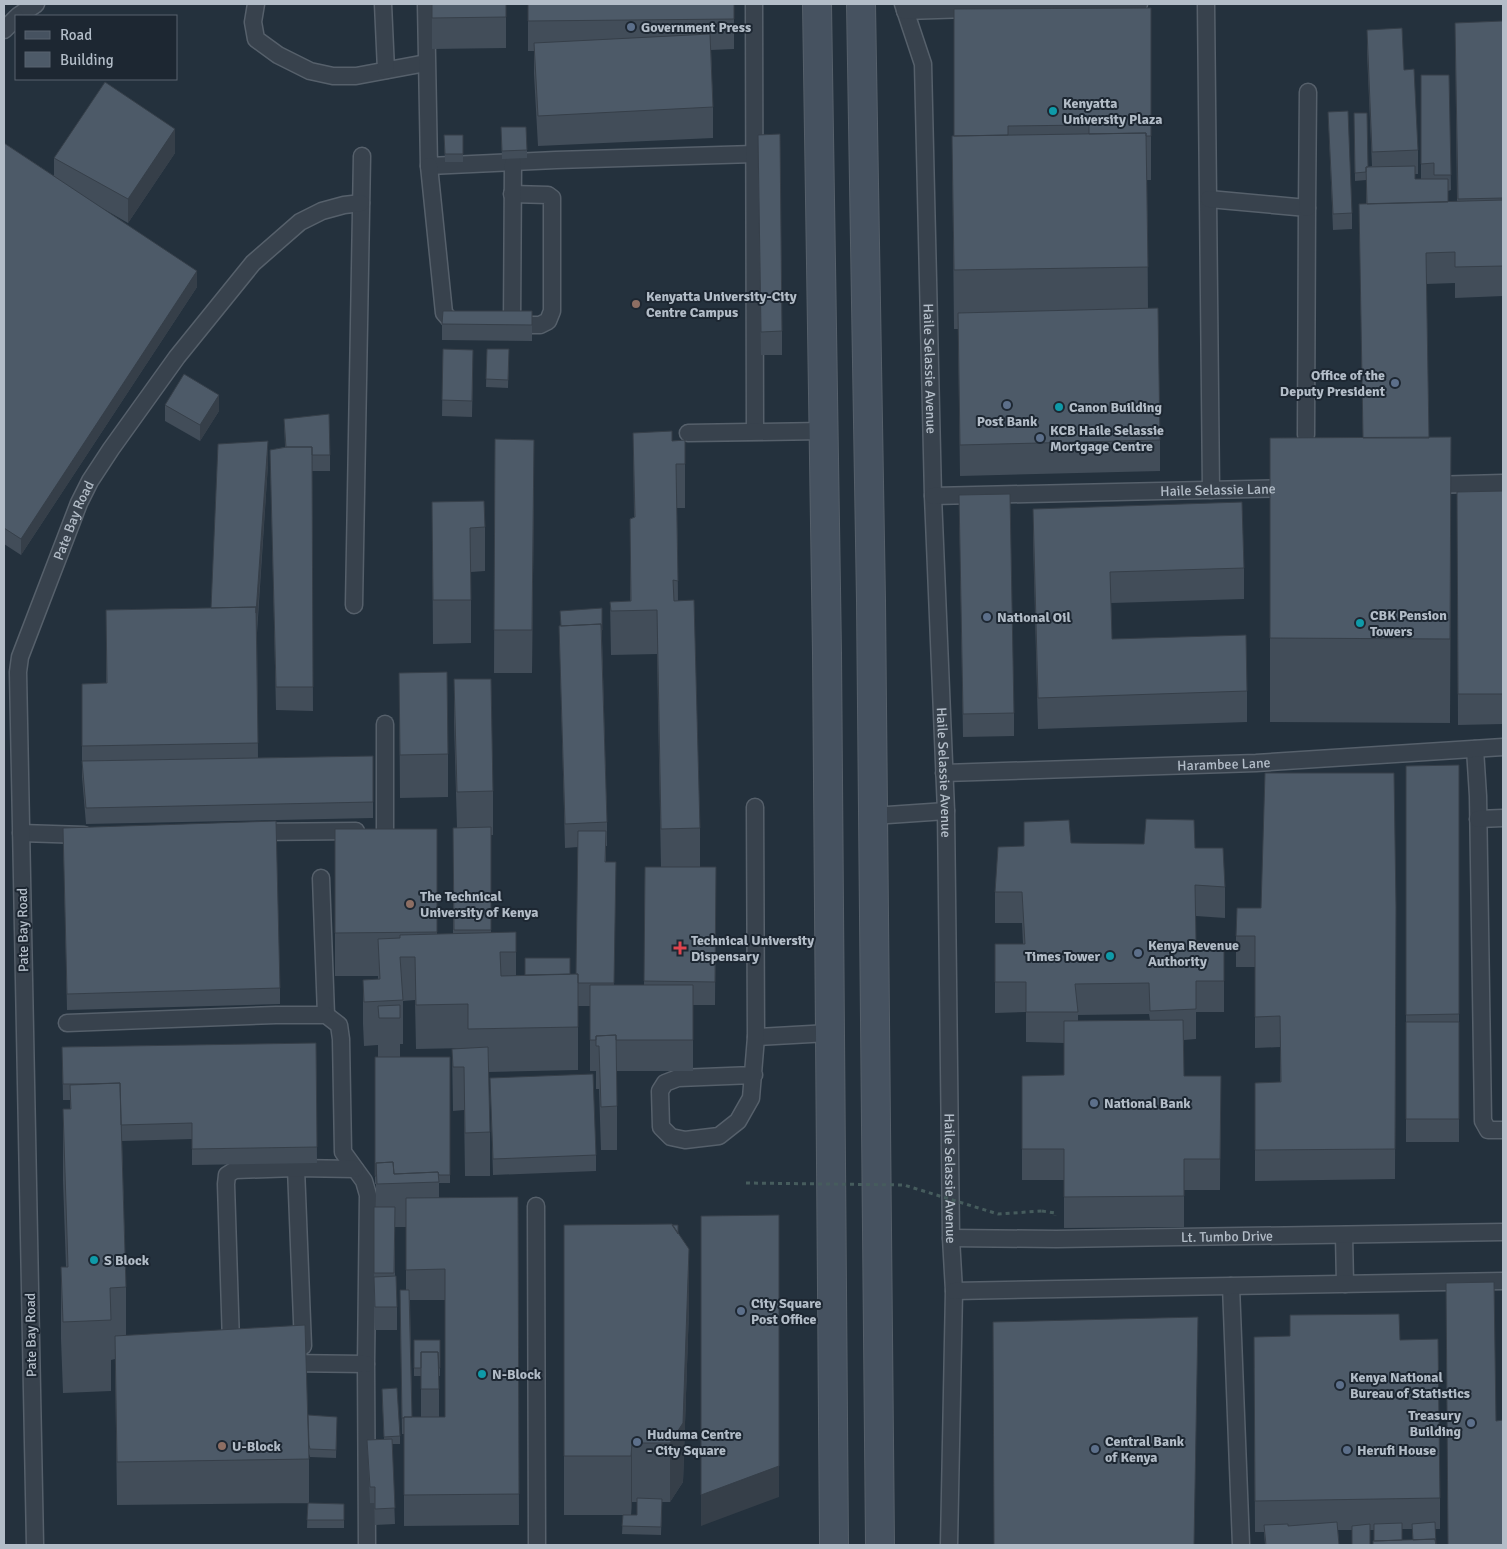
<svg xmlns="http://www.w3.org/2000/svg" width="1507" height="1549" viewBox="0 0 1507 1549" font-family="Signika,sans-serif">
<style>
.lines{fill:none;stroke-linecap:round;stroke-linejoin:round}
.lane-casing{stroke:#56606b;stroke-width:19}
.secondary-casing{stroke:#56606b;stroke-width:30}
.path{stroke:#465c5d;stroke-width:3;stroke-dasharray:4 4;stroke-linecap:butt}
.lane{stroke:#38424d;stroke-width:16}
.secondary{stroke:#465260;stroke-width:28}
.path-bridge{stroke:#465c5d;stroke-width:3;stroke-dasharray:4 4;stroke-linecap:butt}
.wall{fill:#424d59;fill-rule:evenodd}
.shaded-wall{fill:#363f49}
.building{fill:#4d5a68;stroke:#363f49}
.service-dot{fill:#5c6f8a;stroke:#1d2732;stroke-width:2}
.culture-dot{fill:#0f9aa8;stroke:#1d2732;stroke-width:2}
.education-dot{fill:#8d6e63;stroke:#1d2732;stroke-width:2}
.health-dot{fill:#e0444e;stroke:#1d2732;stroke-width:2}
.labels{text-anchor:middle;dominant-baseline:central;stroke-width:4;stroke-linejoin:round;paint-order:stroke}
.poi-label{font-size:14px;font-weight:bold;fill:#b3bdc8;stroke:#1d2732;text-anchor:start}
.street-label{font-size:14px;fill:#b3bdc8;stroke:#1d2732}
</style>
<rect width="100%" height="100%" fill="#24313d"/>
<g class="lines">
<defs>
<g id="lane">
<path d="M256 4 253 22 256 39 278 55 310 71 333 76H356L426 63"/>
<path d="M383 4 386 70"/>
<path d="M426 4 429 166 556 160 754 154"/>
<path d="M754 4 755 431"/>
<path id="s1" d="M903 4 923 64 933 496 946 811 951 1238 954 1291 949 1545"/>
<path d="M1206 4 1211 490"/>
<path d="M905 11 1139 4"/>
<path d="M18 16 36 4"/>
<path d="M4 30 16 18"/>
<path d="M429 166 444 313 451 321 459 323"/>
<path d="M1209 199 1307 208 1306 435"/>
<path d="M1307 208 1308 92"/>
<path d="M511 325H540L548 321 552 311V198L548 195 512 194"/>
<path d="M512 325 513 163"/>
<path d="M688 433 823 431"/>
<path d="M1430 485 1503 483"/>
<path id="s2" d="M933 496 1291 488"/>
<path d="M354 605 362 156"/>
<path d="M1475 749 1478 796 1483 1121 1488 1130H1503"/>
<path id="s3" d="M944 773 1256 763 1503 747"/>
<path d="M873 816 946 811"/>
<path d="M1478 819 1503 818"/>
<path d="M385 830V724"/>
<path d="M253 832 356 831"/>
<path d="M21 833 84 835"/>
<path d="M321 878 326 1015"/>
<path d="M67 1023 276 1015H326L339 1025 341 1039 343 1152 364 1181 368 1195 366 1364 367 1545"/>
<path d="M756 1037 829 1033"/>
<path d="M754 1075 678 1078 665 1083 660 1091 661 1127 671 1137 685 1140 719 1136 738 1121 751 1098 756 1037 755 807"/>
<path d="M296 1168 303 1346"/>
<path d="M536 1206 537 1545"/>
<path d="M1344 1235 1345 1284"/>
<path id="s4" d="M951 1238 1056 1239 1503 1232"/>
<path d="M1231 1286 1241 1545"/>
<path d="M954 1291 1503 1281"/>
<path d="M234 1350 231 1343 226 1184 227 1175 235 1170 296 1168 355 1169"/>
<path d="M285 1363 366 1364"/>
<path id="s5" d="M35 1545 18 672 20 657 79 503 90 481 111 449 177 357 253 263 300 222 322 211 344 205 361 203"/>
</g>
<path id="secondary" d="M817 4 827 653 834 1545
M861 4 871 601 880 1545"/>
</defs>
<use href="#lane" class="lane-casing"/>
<use href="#secondary" class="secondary-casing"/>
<path class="path" d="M1042 1211 1055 1213V1216"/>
<use href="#lane" class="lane"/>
<use href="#secondary" class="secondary"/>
<path class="path-bridge" d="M746 1183 904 1185 998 1214 1042 1211"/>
</g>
<path class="wall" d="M432 4H506V48L432 49Z
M528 4H734V49L711 50 713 107V138L538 146 534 74V51H528Z
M1151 8V180H1147L1148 309 1160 440V471L960 476 958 329H954L952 136H954Z
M1503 21V296L1455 298V283L1426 284 1429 438 1451 522 1450 723 1270 722V438H1363L1359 204H1366V180L1355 181 1354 113 1368 167 1372 166 1367 53V30L1404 70 1418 150V174H1415V179H1421V75H1449L1451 190 1448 191V202H1457L1455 23Z
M1328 112 1352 213V229L1333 230Z
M501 127 527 150V158L502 159Z
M444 135 463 154V162H445Z
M4 143 54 176V158L175 153 128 223 102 208 197 287 21 555 4 544Z
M758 158 782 331V355H761Z
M532 311V341L442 340V324Z
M443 349 473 366 472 417 442 416Z
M487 349H509L508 388 486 387Z
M165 405 219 411 200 441 165 421Z
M284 419 330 455V471H312L313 711 276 710 270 450 285 447Z
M633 433 672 441 685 464V508H677L678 601 700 828V867H716L715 1005H693V1071H617V1150H601L599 1089H596V1071H590V1006H578V1070L488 1072 490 1132V1176H465L464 1110 453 1111 452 1049 468 1048 416 1049 415 1000 403 1001V1044H400V1057H450V1183H439V1198L518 1197 519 1525 404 1526V1434H402L400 1306 406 1290V1227H395V1276L397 1307V1330H375L374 1297V1207H376V1184H375V1057H378V1045L364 1046 363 1024V980L378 979V976H335V829H437V934H453V828H457L454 723V679L493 791V835H491V933L516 932V976L576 974 578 847 565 848 559 626 602 608V638L607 822V846H606V862L614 985H644L645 867H661L657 654 611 655 610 602 630 601V519L634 517ZM410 1300H445V1417H439V1376H440V1340H414V1376H421V1417H412Z
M495 439 534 483 532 673H494Z
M268 464 257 633 258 758 373 756V818L86 824 82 777V684L106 683V610L211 608Z
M1503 491V724L1458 725 1457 492Z
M959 495 1014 713V736L963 737Z
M432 502 485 527V571L471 572V643L433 644Z
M1033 509 1244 568V599L1111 603 1112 639 1247 691V722L1038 729 1033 540Z
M399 673 448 754V797L400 798Z
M1459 765V1142H1406V766Z
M63 828 280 988V1004L67 1010Z
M1071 843 1195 848 1225 887V918L1196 916V941L1224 943V1012H1196V1039L1184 1040V1076H1221L1220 1190H1184V1227L1064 1228V1180H1022V1076L1064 1075V1043L1026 1042V1012L995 1013V944H1023L1022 923H995V892L1024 846ZM1149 1014 1150 1020 1078 1021V1015Z
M1396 907 1395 1179 1255 1181V1083L1280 1082V1047L1255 1048V967H1236V936L1261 908Z
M316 1043 317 1163 192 1165V1139L122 1141 126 1287V1335L308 1415 337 1417 336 1458 310 1457 309 1454V1503L117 1505 115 1359 111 1360V1391L63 1393 61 1339V1267H66L63 1181V1109H70V1100H63L62 1047Z
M490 1078 596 1155V1171L493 1175Z
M564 1225 678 1234 689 1308 683 1482 670 1502H662L661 1535 622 1534 623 1515H564ZM632 1502H637V1515H631Z
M1446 1283 1496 1421 1503 1545H1448Z
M1400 1340 1440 1498V1529H1435L1436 1545H1373L1374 1541V1530H1338L1339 1545H1265L1264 1532H1255L1254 1368ZM1402 1529H1412L1413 1540H1402Z
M382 1397 400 1436V1444H392L395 1524 375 1525V1503H370L367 1440 384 1439Z
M308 1503 344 1504V1528H307Z"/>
<path class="shaded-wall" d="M175 129V153L128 223V199Z
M197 271V287L21 555V539Z
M219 395V411L200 441V425Z
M1451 437V522L1450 723V639Z
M534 440V483L532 673V630Z
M268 441V464L256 638V614Z
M779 1215V1497L701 1526V1495Z
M689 1249V1308L683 1482 670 1502V1443Z
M632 1443V1502L631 1515V1456Z"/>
<path class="building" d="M432 4H506V17L432 18Z
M528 4H734V19L528 21Z
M1151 8V136H1146V133L1089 134V125L1008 126V135L954 136V9Z
M1503 21V198L1458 199 1455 23Z
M1402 28 1404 70 1414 69 1418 150 1372 152 1367 30Z
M710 34 713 107 538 116 534 43Z
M1421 75H1449L1451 175H1434V163L1421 164Z
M105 82 175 129 128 199 54 158Z
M1348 111 1352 213 1333 214 1328 112Z
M1354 113H1367L1368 167H1366V172L1355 173Z
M501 127H526L527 150 502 151Z
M1146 133 1148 267 954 270 952 136Z
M780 134 782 331 761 332 758 135Z
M444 135H463V154H445Z
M4 143 197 271 21 539 4 528Z
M1415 166V179H1448V202L1367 204 1366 167Z
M1503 200V266L1455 267V252L1426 253 1429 438H1363L1359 204Z
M1158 308 1160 440 960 445 958 313Z
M443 311H532V325L442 324Z
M443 349 473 350 472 401 442 400Z
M487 349H509L508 380 486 379Z
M184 374 219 395 200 425 165 405Z
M329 414 330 455H312V447H286L284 419Z
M672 431V441L685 440V464H676L678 581 673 580 674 601 694 600 700 828 661 829 657 610 611 611 610 602 631 601 630 519 635 517 633 433Z
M1451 437 1450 639 1270 638V438Z
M495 439 534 440 532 630H494Z
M268 441 256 613V607L211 608 218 444Z
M287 447H312L313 687H276L270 450Z
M1503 491V694H1458L1457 492Z
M1010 494 1014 713 963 714 959 495Z
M484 501 485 527 470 528 471 600H433L432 502Z
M1242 502 1244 568 1110 572 1112 639 1246 635 1247 691 1038 698 1033 509Z
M256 607 258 743 82 746V684L107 683 106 610Z
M602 608V630L601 624 561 626 560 611Z
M601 624 607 822 565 824 559 626Z
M447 672 448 754 400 755 399 673Z
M454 679H491L493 791 457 792Z
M373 756V802L86 808 82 761Z
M1459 765V1014L1406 1015V766Z
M1265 773H1394L1396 907 1395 1149 1255 1150V1083L1281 1082 1280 1016 1255 1017V936H1236L1237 908H1261Z
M1146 819 1194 820 1195 848H1223L1225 887 1195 885 1196 941 1224 943V981H1196V1009L1150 1011 1149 983 1075 984 1078 1012H1026V982H995V944H1025L1022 892H995L998 847 1024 846V822L1069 820 1071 843 1144 844Z
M276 821 280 988 67 994 63 828Z
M491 827V930H454L453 828Z
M335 829H437V932L335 933Z
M578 831H606L605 862H616L614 983H578V974H576Z
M645 867H716L715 982 644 981Z
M516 932V952H500L501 976 578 974V1027L468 1029V1004L416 1005 415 957H400L403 1000 364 1002 363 980 380 979 378 939 400 938V935Z
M525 958H570V974L525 975Z
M590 985H693V1040H616V1035L596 1036V1040H590Z
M400 1005V1018H379L378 1006Z
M1183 1020 1184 1076H1221L1220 1159H1184V1196L1064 1197V1149H1022V1076L1064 1075V1021Z
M1406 1022H1459V1119H1406Z
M616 1035 617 1106 601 1107 599 1046H596V1036Z
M316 1043 317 1147 192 1149V1123L121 1125 120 1083 85 1084H63L62 1047Z
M488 1047 490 1132 465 1133 464 1067H453L452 1049Z
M375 1057H450V1175H439L438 1172 394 1174 393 1162 376 1163V1176H375Z
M593 1074 596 1155 493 1159 490 1078Z
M120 1083 126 1287 110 1288 111 1320 63 1322 61 1267H68L63 1109H71L70 1085Z
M393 1162 394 1174 438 1172 439 1182 377 1184 376 1163Z
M518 1197 519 1494 404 1495V1417H445V1269L406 1270V1198Z
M374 1207H395L394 1273H374Z
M779 1215V1466L701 1495V1216Z
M672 1224 689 1249 683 1423 670 1443H632L631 1456H564V1225Z
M672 1225H678V1234Z
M396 1276 397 1307H375L374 1277Z
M1494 1282 1496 1421 1503 1420V1545H1448L1446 1283Z
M400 1290H409L412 1417H404V1418H402Z
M1399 1314 1400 1340 1438 1339 1440 1498 1255 1501 1254 1337 1290 1336V1315Z
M1198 1317 1194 1545H994L993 1322Z
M305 1325 309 1459 117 1462 115 1336Z
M414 1340H440V1368H439L438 1352H421V1368H414Z
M421 1352H438L439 1389H421Z
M397 1388 400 1436 384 1437 382 1389Z
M308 1415 337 1417 336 1450 310 1449 309 1445Z
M392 1439 395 1508 375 1509V1487H370L367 1440Z
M637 1498 662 1499 661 1527 622 1526 623 1515H637Z
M308 1503 344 1504V1520H307Z
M1337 1522 1339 1545H1266L1264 1525 1288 1524V1526Z
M1435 1522 1436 1545 1435 1539 1413 1540 1412 1524Z
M1402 1523V1540L1374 1541V1524Z
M1370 1524V1545H1352V1526Z
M1435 1539 1436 1545H1373V1541Z"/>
<g class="service-dot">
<circle cx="631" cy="27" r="5"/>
<circle cx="1395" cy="383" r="5"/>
<circle cx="1007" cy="405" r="5"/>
<circle cx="1040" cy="438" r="5"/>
<circle cx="987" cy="617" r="5"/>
<circle cx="1138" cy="953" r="5"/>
<circle cx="1094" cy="1103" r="5"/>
<circle cx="741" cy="1311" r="5"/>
<circle cx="1340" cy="1385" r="5"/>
<circle cx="1471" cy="1423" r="5"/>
<circle cx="637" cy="1442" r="5"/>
<circle cx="1095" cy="1449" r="5"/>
<circle cx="1347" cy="1450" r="5"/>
</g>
<g class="culture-dot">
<circle cx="1053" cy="111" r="5"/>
<circle cx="1059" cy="407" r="5"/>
<circle cx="1360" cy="623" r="5"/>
<circle cx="1110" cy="956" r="5"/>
<circle cx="94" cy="1260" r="5"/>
<circle cx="482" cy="1374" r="5"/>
</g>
<g class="education-dot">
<circle cx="636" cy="304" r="5"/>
<circle cx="410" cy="904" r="5"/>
<circle cx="222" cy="1446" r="5"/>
</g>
<path class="health-dot" d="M677.5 940.5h5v5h5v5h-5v5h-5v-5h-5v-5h5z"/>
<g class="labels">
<g class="poi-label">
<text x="641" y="27">Government Press</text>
<text x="1063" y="103">Kenyatta<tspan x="1063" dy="16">University Plaza</tspan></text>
<text x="646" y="296">Kenyatta University-City<tspan x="646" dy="16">Centre Campus</tspan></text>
<text x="1385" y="375" text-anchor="end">Office of the<tspan x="1385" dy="16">Deputy President</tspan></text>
<text x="1069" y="407">Canon Building</text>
<text x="1007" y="421" text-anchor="middle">Post Bank</text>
<text x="1050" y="430">KCB Haile Selassie<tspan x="1050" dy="16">Mortgage Centre</tspan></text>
<text x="1370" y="615">CBK Pension<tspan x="1370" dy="16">Towers</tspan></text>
<text x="997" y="617">National Oil</text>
<text x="420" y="896">The Technical<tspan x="420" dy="16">University of Kenya</tspan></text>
<text x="691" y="940">Technical University<tspan x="691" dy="16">Dispensary</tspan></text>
<text x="1148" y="945">Kenya Revenue<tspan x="1148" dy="16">Authority</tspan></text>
<text x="1100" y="956" text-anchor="end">Times Tower</text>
<text x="1104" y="1103">National Bank</text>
<text x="104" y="1260">S Block</text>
<text x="751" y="1303">City Square<tspan x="751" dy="16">Post Office</tspan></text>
<text x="492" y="1374">N-Block</text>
<text x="1350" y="1377">Kenya National<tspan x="1350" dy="16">Bureau of Statistics</tspan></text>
<text x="1461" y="1415" text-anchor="end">Treasury<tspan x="1461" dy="16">Building</tspan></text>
<text x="647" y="1434">Huduma Centre<tspan x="647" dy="16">- City Square</tspan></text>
<text x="1105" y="1441">Central Bank<tspan x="1105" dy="16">of Kenya</tspan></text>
<text x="232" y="1446">U-Block</text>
<text x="1357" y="1450">Herufi House</text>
</g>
<g class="street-label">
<text stroke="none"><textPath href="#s1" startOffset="368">Haile Selassie Avenue</textPath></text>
<text stroke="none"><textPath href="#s2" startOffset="285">Haile Selassie Lane</textPath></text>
<text stroke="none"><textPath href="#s5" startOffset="1035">Pate Bay Road</textPath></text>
<text stroke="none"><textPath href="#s3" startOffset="280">Harambee Lane</textPath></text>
<text stroke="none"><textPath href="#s1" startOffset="772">Haile Selassie Avenue</textPath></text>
<text transform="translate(23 930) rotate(-91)">Pate Bay Road</text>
<text stroke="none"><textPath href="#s1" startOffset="1178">Haile Selassie Avenue</textPath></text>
<text stroke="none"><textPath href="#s4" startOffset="276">Lt. Tumbo Drive</textPath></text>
<text transform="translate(31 1335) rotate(-91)">Pate Bay Road</text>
</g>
</g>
<rect width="1507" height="1549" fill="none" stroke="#b3bdc8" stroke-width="10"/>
<rect x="15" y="15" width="162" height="65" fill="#1d2732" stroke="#59636e"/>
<rect x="25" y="31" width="25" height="8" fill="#465260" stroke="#59636e"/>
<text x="60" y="40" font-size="15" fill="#b3bdc8">Road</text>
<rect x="25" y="52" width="25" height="15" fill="#4d5a68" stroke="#59636e"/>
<text x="60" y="65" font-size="15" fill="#b3bdc8">Building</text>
</svg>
